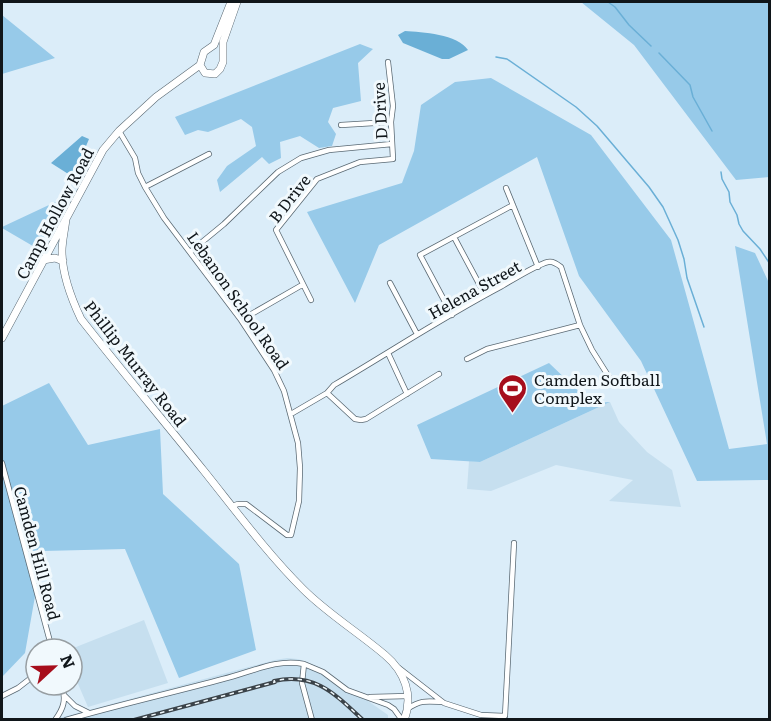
<svg xmlns="http://www.w3.org/2000/svg" width="771" height="721" viewBox="0 0 771 721" font-family="Literata,serif">
<style>
.built{fill:#c6dfef}
.green{fill:#97cae9}
.water{fill:#6aafd6}
.lines{fill:none;stroke-linecap:round;stroke-linejoin:round}
.stream{stroke:#6aafd6;stroke-width:1.5}
.street-casing{stroke:#5a6973;stroke-width:6}
.secondary-casing{stroke:#5a6973;stroke-width:8}
.street{stroke:#fff;stroke-width:4.5}
.secondary{stroke:#fff;stroke-width:7}
.rail-casing{stroke:#3b4349;stroke-width:4}
.rail{stroke:#f1f9fd;stroke-width:1.5;stroke-dasharray:4.5;stroke-linecap:butt}
.labels{text-anchor:middle;dominant-baseline:central;stroke-width:6;stroke-linejoin:round;paint-order:stroke}
.street-label{font-size:16px;fill:#10161a;stroke:#f1f9fd}
.poi-label{font-size:16px;fill:#10161a;stroke:#f1f9fd;text-anchor:start}
</style>
<rect width="100%" height="100%" fill="#dbedf9"/>
<path class="built" d="M610 402 619 422 647 452 672 470 681 507 609 501 633 480 556 465 491 491 467 489 469 461 480 462Z
M144 620 168 683 88 707 72 670V649H71Z
M287 658 298 659 321 668 388 715V719L52 720 275 660Z"/>
<path class="green" d="M581 2H769V177L736 180 634 45Z
M2 15 55 58 2 74Z
M360 44 373 49 358 63 361 101 333 108 328 122 336 134 332 146 319 148 300 136 280 142 281 158 269 164 262 157 220 192 217 180 227 166 256 146 252 127 241 119 208 132 198 130 185 135 175 117Z
M491 78 591 135 671 240 729 449 767 444 735 246 755 253 769 283V480L697 481 641 361 579 276 537 157 379 245 355 303 307 212 402 183 414 151 421 105 455 82Z
M66 197 38 249 2 228V227Z
M549 363 591 403 610 402 480 462 431 459 417 425Z
M49 383 88 445 160 429 163 494 239 564 256 650 179 678 125 549 43 551 25 653 2 677V406Z"/>
<path class="water" d="M405 31C422 32 458 34 468 50L449 59H442L403 43 398 35Z
M82 136 89 139 73 177 51 163Z"/>
<g class="lines">
<path class="stream" d="M608 2 615 7 629 25 651 46
M659 53 690 85 693 97 712 131
M496 57 507 59 576 107 597 126 649 187 663 207 678 240 684 259 687 278 704 327
M721 172 722 179 729 192 730 202 737 215 739 224 743 231 760 249 770 264"/>
<defs>
<path id="street" d="M341 125 391 122
M119 131 135 158 138 173 145 187 164 218 241 320 274 370 284 391 298 443 300 468 299 501 291 535H287L246 504H238L232 506
M145 187 209 154
M506 188 538 267
M454 237 485 295
M190 252 224 224 278 172 301 158 329 150 392 144
M390 283 417 334
M311 300 276 230 317 179 360 162 393 159 391 122 393 106 388 62
M452 315 420 255 513 205
M241 320 302 285
M388 353 407 394
M467 359 487 349 580 325
M327 393 355 419 361 420 366 419 439 374
M291 414 327 393 334 385C390 352 445 316 502 286 514 279 536 265 548 262 553 261 557 264 561 267L580 325 592 350 614 385
M2 463 52 649
M304 664 323 672 347 690 388 705 394 709 402 720
M399 668 444 703 481 715 505 716 514 543
M2 696 18 688 36 674
M65 696 75 706 89 713
M370 697 408 696
M407 709C421 700 426 701 442 702
M55 720C64 708 66 700 62 685
M66 720C118 705 171 693 223 679 250 673 276 658 304 664L302 683 312 720"/>
<path id="secondary" d="M231 2 214 45 204 52 200 65 205 73 215 74 220 69 223 62V42L237 2
M66 219C65 229 62 241 62 251 62 275 71 298 81 319 121 370 163 420 204 471 236 511 267 553 303 589 328 614 358 632 385 655 404 671 414 695 404 720
M43 260 55 258 63 261
M2 338 103 150 119 131 156 97 200 65"/>
</defs>
<use href="#street" class="street-casing"/>
<use href="#secondary" class="secondary-casing"/>
<use href="#street" class="street"/>
<use href="#secondary" class="secondary"/>
<defs>
<path id="rail" d="M134 720 275 682 274 681C315 672 335 694 363 720"/>
</defs>
<use href="#rail" class="rail-casing"/>
<use href="#rail" class="rail"/>
</g>
<defs>
<symbol id="stadium-pin" viewBox="-11 -11 22 30"><path d="M0 17L-7.5 6A9.5 9.5 0 1 1 7.5 6Z" fill="#a60e1c" stroke="#f1f9fd"/><path d="M0-5a6.5 5 0 1 0 0 10a6.5 5 0 1 0 0-10ZM-3.5-1.8h7v3.6h-7Z" fill="#fff"/></symbol>
</defs>
<g fill-rule="evenodd">
<use href="#stadium-pin" x="496" y="372" width="33" height="45"/>
</g>
<g class="labels">
<g class="street-label">
<text transform="translate(379 111) rotate(-93)">D Drive</text>
<text transform="translate(289 198) rotate(-52)">B Drive</text>
<text transform="translate(54 213) rotate(-62)">Camp Hollow Road</text>
<text transform="translate(474 289) rotate(-29)">Helena Street</text>
<text transform="translate(239 300) rotate(55)">Lebanon School Road</text>
<text transform="translate(136 363) rotate(52)">Phillip Murray Road</text>
<text transform="translate(38 553) rotate(75)">Camden Hill Road</text>
</g>
<g class="poi-label">
<text x="534" y="379">Camden Softball<tspan x="534" dy="18">Complex</tspan></text>
</g>
</g>
<rect width="771" height="721" fill="none" stroke="#10161a" stroke-width="6"/>
<g transform="translate(54 667) rotate(68)"><circle r="28" fill="#f1f9fd" stroke="#979ea2" stroke-width="1.5"/>
<path d="M0-4.5L10 22L0 15L-10 22Z" fill="#a60e1c"/>
<text y="-9" font-size="16" font-weight="bold" text-anchor="middle" fill="#10161a">N</text>
</g>
</svg>
